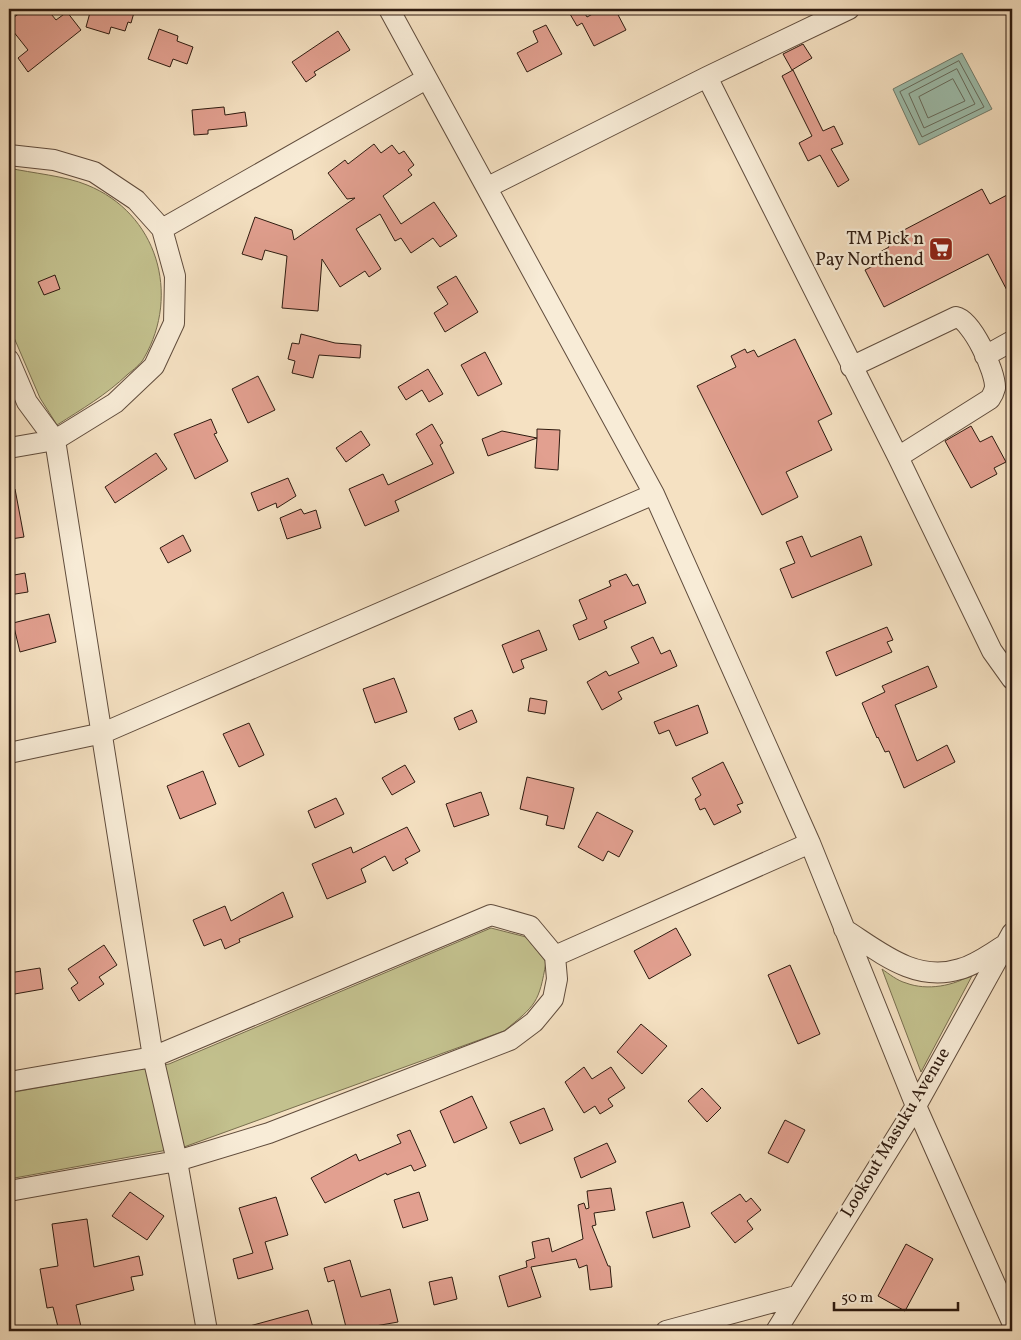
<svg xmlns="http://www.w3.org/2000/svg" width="1021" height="1340" viewBox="0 0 1021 1340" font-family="Vollkorn,serif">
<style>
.green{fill:#c3c18e;stroke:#786e4f}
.water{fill:#9dbead;stroke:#717d6e}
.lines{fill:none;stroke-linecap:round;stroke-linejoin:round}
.shore{stroke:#666c5e;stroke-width:1}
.building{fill:#e2a090;stroke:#2e1b10}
.minor-casing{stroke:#604c3c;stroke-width:22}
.minor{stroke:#f8ecd7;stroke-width:20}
.labels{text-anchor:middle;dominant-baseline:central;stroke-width:4.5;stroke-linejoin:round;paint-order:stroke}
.poi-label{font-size:18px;fill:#2e1b10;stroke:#f8ecd7;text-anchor:end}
.street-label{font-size:18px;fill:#2e1b10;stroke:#f8ecd7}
</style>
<rect width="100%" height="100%" fill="#f5e1c2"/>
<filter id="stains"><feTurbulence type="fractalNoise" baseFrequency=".004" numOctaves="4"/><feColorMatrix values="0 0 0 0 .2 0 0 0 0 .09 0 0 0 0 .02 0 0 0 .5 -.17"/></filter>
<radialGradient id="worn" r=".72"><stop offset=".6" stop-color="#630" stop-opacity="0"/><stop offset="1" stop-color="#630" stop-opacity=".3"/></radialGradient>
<path class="green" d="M9 168C31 173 66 176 87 185 157 213 181 294 144 358 141 364 133 370 128 374 106 395 82 409 57 425L40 398 9 326Z
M491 928 526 937 546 962C539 1003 536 1005 504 1031L184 1147 9 1179V1093L169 1064Z
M882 969C889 974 898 981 906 983 927 991 954 986 973 974L921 1072Z"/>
<path class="water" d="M962 53 992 109 919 145 893 89Z"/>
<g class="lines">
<path class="shore" d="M959 61 984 107 922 137 900 92Z
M957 69 975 104 924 128 909 94Z
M953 79 965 101 928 118 919 97Z"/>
</g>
<path class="building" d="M25 9H47L56 20 67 12 81 30 28 72 18 58 28 50 9 26V21Z
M91 9H135L131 23 128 22 125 31 111 27 109 34 86 27Z
M567 9H582L587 17 602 9H615L626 30 594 46 582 23 577 26Z
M546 25 562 54 527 72 517 53 538 42 533 31Z
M159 29 178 36 177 41 193 47 187 64 173 59 170 67 148 59Z
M338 31 350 50 314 72 316 75 306 82 292 62Z
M803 44 812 58 792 70 783 54Z
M793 70 823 131 834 126 843 144 831 149 849 180 838 187 820 155 808 161 799 143 812 136 782 76Z
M224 107 225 115 245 112 247 126 208 130V134L194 135 192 110Z
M374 144 381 153 392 145 399 154 404 151 414 165 408 170 412 175 383 196 401 224 434 202 457 236 440 247 433 238 411 253 401 238 395 241 380 214 356 229 381 269 369 277 365 271 340 287 322 259 318 311 282 308 287 256 265 250 262 260 242 254 255 217 292 230 294 240 355 198 347 199 328 173 345 160 348 164Z
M982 189 990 204 1007 195 1012 205V300L988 254 884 307 865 270 883 261 878 253 889 247 885 240Z
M55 275 60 289 44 295 38 282Z
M456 276 478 312 445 332 434 313 448 304 437 287Z
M301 334 335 343 361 345 360 358 319 355 313 378 292 373 295 361 288 359 292 343 299 344Z
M795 339 832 414 818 421 832 450 786 472 798 497 762 515 697 386 736 367 731 356 745 349 747 353 754 350 758 357Z
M485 352 502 384 478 396 461 365Z
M428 369 443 394 429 402 422 390 406 400 398 387Z
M258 376 275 410 248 423 232 389Z
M211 419 217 433 214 434 228 461 195 479 174 434Z
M432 424 443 443 440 445 454 473 395 501 399 511 365 526 349 489 383 474 388 485 433 464 416 434Z
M971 426 980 442 992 436 1006 462 994 468 997 474 971 488 945 441Z
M537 429 560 430 558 470 535 468 537 438 488 456 482 439 502 431 537 438Z
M361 431 370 445 346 462 336 448Z
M156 453 167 469 115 503 105 487Z
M288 478 296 496 277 508 276 503 258 511 251 493Z
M15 489 24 537 11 539 9 490Z
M301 509 304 514 316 510 321 528 287 539 280 518Z
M183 535 191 551 168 563 160 548Z
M802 536 811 557 861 536 872 565 792 598 780 569 795 563 786 542Z
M25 573 28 592 9 595V576Z
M626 574 633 586 638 584 646 603 604 621 607 628 579 640 573 625 587 619 579 600 611 586 609 581Z
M49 614 56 642 20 652 13 623Z
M887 627 893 640 887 642 892 652 836 676 826 652Z
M539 630 547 650 521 660 524 668 513 673 502 645Z
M653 637 661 654 670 650 677 666 618 692 622 699 602 710 587 682 606 671 609 676 639 663 631 647Z
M928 666 937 687 895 705 917 761 947 745 955 762 904 788 889 751 885 752 878 737 877 738 862 703 885 692 882 686Z
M394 678 407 712 375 723 363 689Z
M530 698 547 701 545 714 528 711Z
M698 705 708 733 676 746 669 730 659 734 654 722Z
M472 710 477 722 459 730 454 718Z
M249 723 264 755 239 767 223 734Z
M723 762 743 803 737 805 741 812 714 825 705 808 700 810 695 799 701 795 692 778Z
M405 765 415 782 392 795 382 778Z
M203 771 216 804 180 819 167 786Z
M527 777 574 788 564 829 546 825 548 816 520 809Z
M481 792 489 815 454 827 446 804Z
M336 798 344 814 315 828 308 811Z
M597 812 633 831 619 857 608 851 603 861 578 847Z
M407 827 420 851 405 859 408 863 393 871 385 856 361 869 366 882 327 899 312 864 351 847 353 853Z
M283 892 293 917 239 939 240 942 225 949 221 939 204 946 193 920 225 906 231 921Z
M676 928 691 955 649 979 634 951Z
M104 945 117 965 99 977 104 984 79 1001 71 988 78 983 68 969Z
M790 965 820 1034 798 1044 768 975Z
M40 968 43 989 9 995V973Z
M641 1024 667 1046 642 1074 617 1052Z
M584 1067 592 1079 611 1067 625 1088 608 1099 613 1106 600 1114 595 1106 584 1113 565 1082Z
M702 1088 721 1108 707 1122 688 1101Z
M472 1096 487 1128 454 1143 440 1111Z
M544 1108 553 1130 520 1144 510 1122Z
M785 1120 805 1130 788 1163 768 1153Z
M410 1130 426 1166 414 1171 411 1165 387 1175 386 1173 325 1203 311 1178 356 1154 359 1161 401 1143 397 1135Z
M607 1143 616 1162 581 1178 574 1158Z
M611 1188 615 1210 594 1213 596 1225 592 1226 608 1266H610L612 1287 590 1290 587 1265 579 1268 576 1259 531 1267 541 1297 508 1307 499 1276 527 1267 526 1261 535 1258 532 1242 549 1238 552 1252 583 1239 578 1205 584 1203 586 1209 589 1208 587 1191Z
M130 1192 164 1216 147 1240 112 1216Z
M419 1192 428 1220 403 1228 394 1200Z
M740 1194 746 1202 751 1198 761 1210 747 1221 753 1229 735 1243 711 1213Z
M276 1197 288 1235 265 1242 273 1269 238 1279 233 1259 253 1253 239 1208Z
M683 1202 690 1227 653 1238 646 1212Z
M87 1219 94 1267 139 1256 143 1275 131 1277 134 1290 76 1305 82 1331H59L53 1307 47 1308 40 1269 58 1266 52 1224Z
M906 1244 933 1259 905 1311 878 1296Z
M350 1260 361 1297 390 1289 398 1322 347 1331 334 1280 328 1282 324 1268Z
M452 1277 457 1299 434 1305 429 1282Z
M308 1310 314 1331H247L246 1327Z"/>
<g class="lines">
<defs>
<path id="minor" d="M389 9 654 494 810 843 916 1106 1012 1322
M707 77 898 457 992 651 1012 679
M9 155 54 160 94 172 136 200 162 229 175 276 174 323 154 366 115 403 55 440 9 448
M488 187 707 77 849 9
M162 229 426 79
M985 356 1012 341
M9 360 27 402 55 440 153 1057 177 1161 207 1331
M851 367 956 317C972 320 996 372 995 388 994 392 992 396 990 399L898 457
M9 753 103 733 654 494
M844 929C880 952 915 983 960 969 976 965 991 953 1005 945
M555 956 810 843
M9 1082 153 1057 491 915 530 926 555 956 557 979 553 999 534 1022 510 1040 269 1133 177 1161 9 1191
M666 1331 796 1296
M776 1331 916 1106 1012 933"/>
</defs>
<use href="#minor" class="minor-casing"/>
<use href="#minor" class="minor"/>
</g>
<defs>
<symbol id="supermarket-square" viewBox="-11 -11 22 22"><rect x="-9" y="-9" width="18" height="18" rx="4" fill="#8f2418" stroke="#f8ecd7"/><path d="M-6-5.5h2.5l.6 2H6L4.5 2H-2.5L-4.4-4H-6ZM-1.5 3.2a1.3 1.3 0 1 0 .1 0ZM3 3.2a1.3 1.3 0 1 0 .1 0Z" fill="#fff"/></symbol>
</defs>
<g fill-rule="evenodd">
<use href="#supermarket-square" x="927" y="235" width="28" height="28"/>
</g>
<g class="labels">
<g class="poi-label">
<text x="924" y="239">TM Pick n<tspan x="924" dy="21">Pay Northend</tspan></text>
</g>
<g class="street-label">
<text transform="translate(896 1133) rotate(-59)">Lookout Masuku Avenue</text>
</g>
</g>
<rect width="1021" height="1340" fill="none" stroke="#f5e1c2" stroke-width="30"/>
<rect x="10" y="10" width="1001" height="1320" fill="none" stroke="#2e1b10" stroke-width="2.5"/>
<rect x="15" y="15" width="991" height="1310" fill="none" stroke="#2e1b10"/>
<path d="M834 1302v8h124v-8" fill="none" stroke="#2e1b10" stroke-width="2.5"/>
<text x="841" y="1302" font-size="15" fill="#2e1b10" stroke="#f8ecd7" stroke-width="4" paint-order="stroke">50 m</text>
<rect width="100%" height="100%" filter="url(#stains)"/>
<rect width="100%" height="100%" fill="url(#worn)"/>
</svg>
